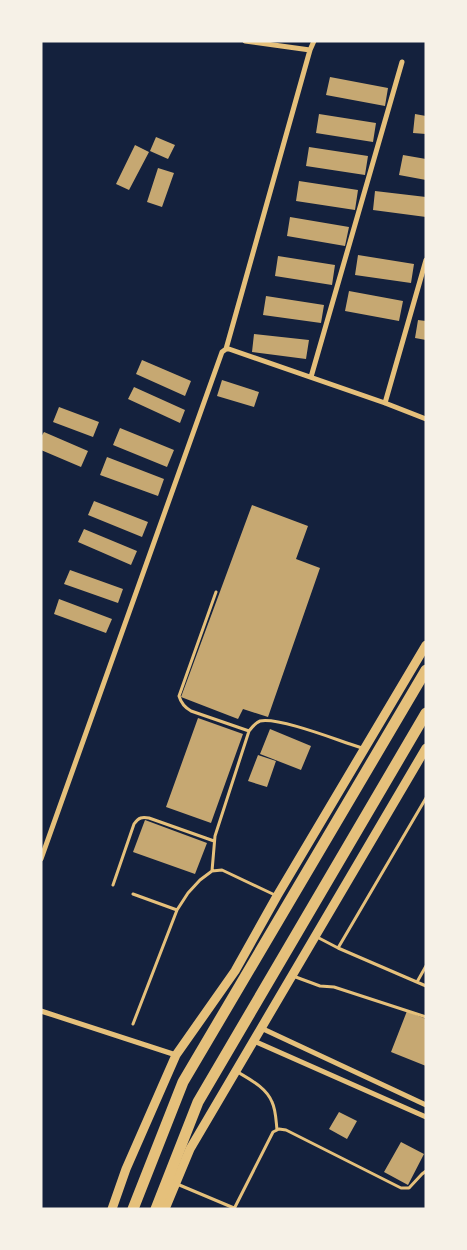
<svg xmlns="http://www.w3.org/2000/svg" width="467" height="1250" viewBox="0 0 467 1250" font-family="'DM Sans',sans-serif">
<style>
.building{fill:#c6a872}
.lines{fill:none;stroke-linecap:round;stroke-linejoin:round}
.service{stroke:#e5c07b;stroke-width:3}
.minor{stroke:#e5c07b;stroke-width:5}
.secondary{stroke:#e5c07b;stroke-width:9}
.motorway{stroke:#e5c07b;stroke-width:11}
</style>
<rect width="100%" height="100%" fill="#14213d"/>
<path class="building" d="M330 77 388 88 385 106 326 95Z
M319 114 376 123 373 142 316 133Z
M415 114 426 116V134L413 133Z
M156 137 175 145 168 159 150 151Z
M135 145 149 152 129 190 116 184Z
M309 147 368 156 365 175 306 166Z
M403 155 426 159V180L399 175Z
M158 168 174 173 162 207 147 202Z
M299 181 358 190 355 210 296 201Z
M375 191 426 197V217L373 210Z
M290 217 349 227 345 246 287 236Z
M358 255 414 264 411 283 355 275Z
M278 256 335 265 332 285 275 276Z
M349 291 403 301 399 321 345 311Z
M266 296 324 305 321 323 263 315Z
M418 320 426 321V340L415 338Z
M254 334 309 340 306 359 252 352Z
M142 360 191 381 185 396 136 374Z
M222 380 259 392 254 407 217 396Z
M134 387 185 410 180 423 128 399Z
M59 407 99 422 93 437 53 422Z
M120 428 174 450 167 467 113 445Z
M44 432 88 451 81 467 41 450V437Z
M107 457 164 479 158 496 100 475Z
M94 501 148 522 142 537 88 515Z
M252 505 308 526 296 559 320 568 268 717 243 709 238 719 181 697Z
M84 529 137 551 131 565 78 542Z
M70 570 123 589 118 603 64 584Z
M59 599 112 619 106 633 54 614Z
M198 718 243 734 211 823 166 807Z
M270 729 311 746 301 770 260 754Z
M258 755 276 761 267 787 248 781Z
M145 820 207 843 195 874 133 852Z
M407 1011 426 1019V1066L391 1052Z
M339 1112 357 1121 347 1139 329 1129Z
M401 1142 424 1154 408 1185 384 1172Z"/>
<g class="lines">
<path class="service" d="M216 592 179 696C181 703 184 707 191 711L249 731
M212 871 215 836 249 731C252 727 255 723 260 721 277 717 332 738 350 744L362 748
M113 885 134 824C139 817 142 817 149 818L214 841
M133 894 177 910
M317 937 338 948 426 986
M338 948 426 798
M293 976 320 986 334 987 426 1017
M417 982 426 966
M133 1024 177 910 188 893 200 880 212 871 222 870 277 896
M236 1071C249 1079 266 1087 272 1102 276 1110 276 1121 277 1130
M177 1184 234 1208
M234 1209 273 1132 279 1129 286 1130 401 1188H409L422 1174 426 1171"/>
<path class="minor" d="M245 41 310 50
M226 349 310 50 314 41
M311 377 402 62
M385 403 426 260
M41 859 222 352 226 349H229L385 403 426 419
M41 1011 176 1055
M261 1028 426 1105
M254 1041 426 1117"/>
<path class="secondary" d="M112 1209 126 1169 176 1055 235 971 277 896 426 645
M165 1209 190 1149 426 748"/>
<path class="motorway" d="M133 1209 183 1082 426 670
M156 1209 198 1102 426 713"/>
</g>
<rect width="467" height="1250" fill="none" stroke="#f6f1e7" stroke-width="85"/>
</svg>
